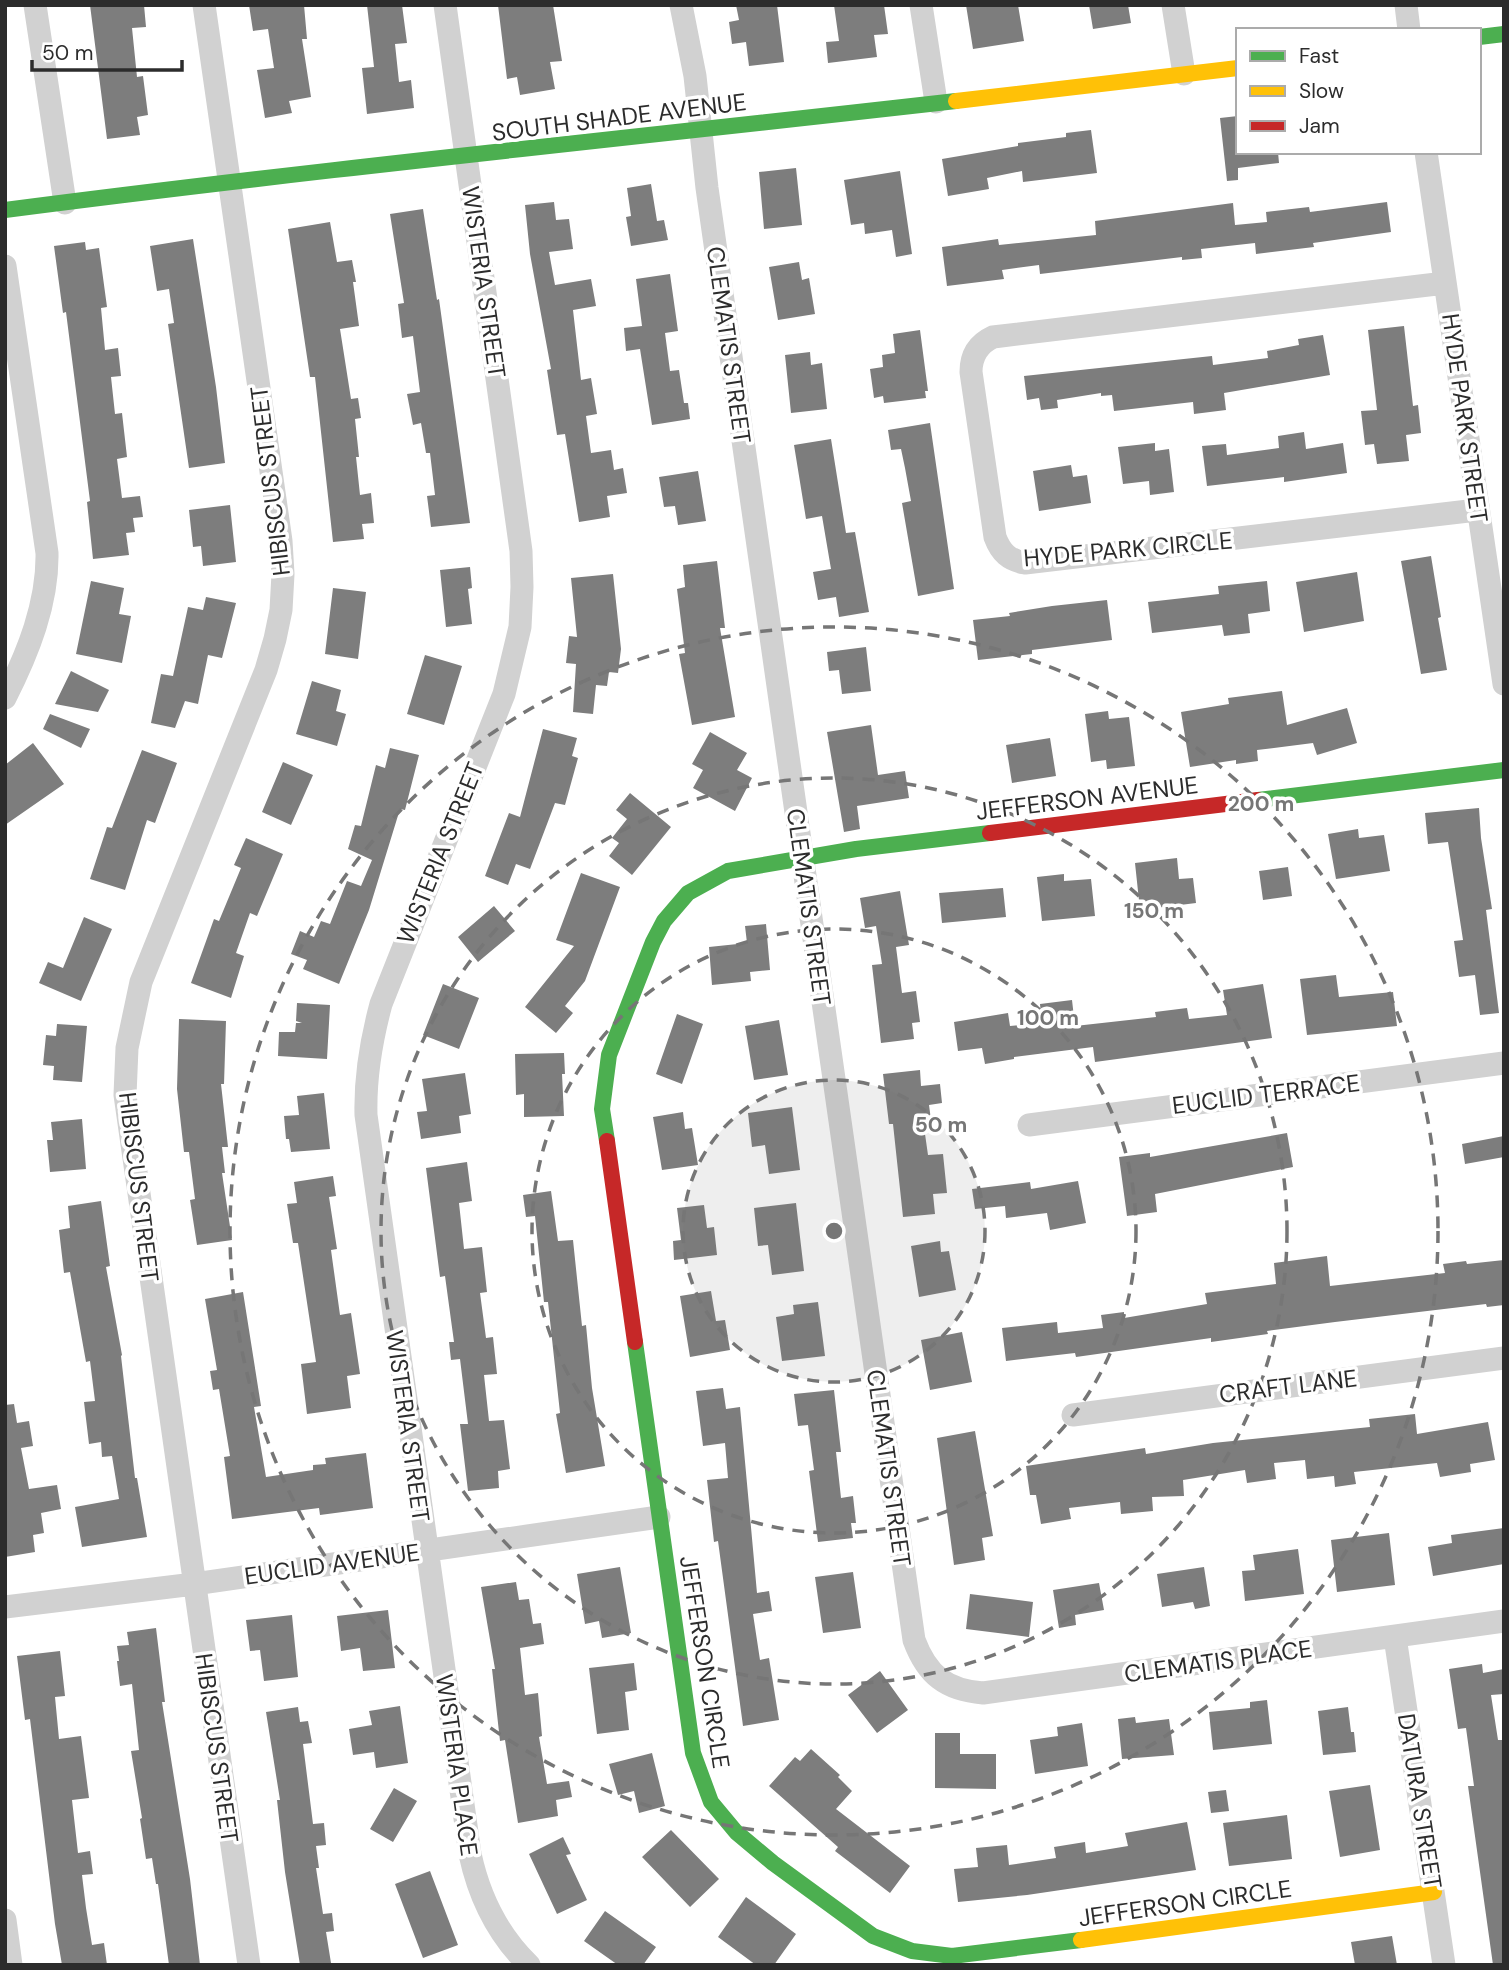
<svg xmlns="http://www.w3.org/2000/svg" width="1509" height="1970" viewBox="0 0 1509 1970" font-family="'DM Sans',sans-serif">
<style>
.building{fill:#7d7d7d}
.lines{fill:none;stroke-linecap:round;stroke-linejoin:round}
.street{stroke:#d1d1d1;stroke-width:23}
.fast{stroke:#4caf50;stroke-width:16}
.slow{stroke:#ffc107;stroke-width:16}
.jam{stroke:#c62828;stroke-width:16}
.ring{fill:none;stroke:#767676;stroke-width:3.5;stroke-dasharray:12 9}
.labels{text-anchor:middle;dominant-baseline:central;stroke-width:7;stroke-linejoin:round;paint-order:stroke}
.street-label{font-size:24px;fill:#2c2c2c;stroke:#fff}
.centre{fill:#767676;stroke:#fff;stroke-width:3.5}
.ring-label{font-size:21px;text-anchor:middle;font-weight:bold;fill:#767676;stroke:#fff;stroke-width:7;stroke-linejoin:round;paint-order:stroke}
</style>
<rect width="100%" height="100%" fill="#fff"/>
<path class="building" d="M90 5H144L146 27 132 28 137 77 143 76 148 115 137 117 140 135 107 139Z
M249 5H304L307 39H302L311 97 289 101 292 113 265 118 257 70 274 68 268 29 253 31Z
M367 5H402L407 43 395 44 399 82 411 80 414 108 367 114 362 68 374 67Z
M498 5H553L562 61 550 62 555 89 520 95 517 77 507 79Z
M736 5H777L784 62 749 66 746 42 732 44 729 22 739 20Z
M834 5H884L888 34 874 35 877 57 828 63 826 42 839 41Z
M966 5H1018L1024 41 973 49Z
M1089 5H1128L1131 23 1093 29Z
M1238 116V152H1278L1279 163 1238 168V180L1227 181 1220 118Z
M1091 130 1097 173 1023 182 1022 171 987 178 989 189 948 196 942 159 1018 146V143L1066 137V133Z
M796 168 802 225 764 229 759 172Z
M900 171 912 254 896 257 892 230 865 234 864 223 851 225 844 180Z
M651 184 657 221 664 220 668 240 631 246 626 217 631 216 627 188Z
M554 202 556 220 569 219 573 249 549 252 555 285 591 279 596 306 573 310 581 380 591 378 597 414 586 416 591 453 611 450 614 470 623 468 627 493 607 496 610 517 579 522 565 434 557 435 547 370 551 369 530 254 525 205Z
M1387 202 1391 232 1313 243 1314 247 1256 254 1255 243 1201 249 1202 258 1182 260V257L1040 274 1039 265 1002 270 1004 279 947 286 942 247 998 239 999 245 1096 235 1095 221 1233 203 1235 225 1267 222 1266 212 1309 207 1310 212Z
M423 209 437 300 439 299 470 523 431 527 427 496 435 495 430 453H426L421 423 413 425 407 394 420 392 413 336 402 338 398 304 404 303 390 214Z
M330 222 337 262 352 260 356 282H353L359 326 340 329 351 399 358 398 361 418 355 419 359 457H356L360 495 371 493 374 523 362 524 364 539 333 542 315 377H310L288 229Z
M193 239 216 387 225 463 189 468 168 324 174 323 169 289 157 291 150 246Z
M85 242 86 250 99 248 107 307 101 308 105 350 118 348 121 376 111 377 115 414 122 413 127 457 117 459 122 498 140 496 143 517 133 518 135 532 126 533 129 555 93 559 87 502 90 501 66 312 63 313 54 246Z
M799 262 802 280 809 278 815 314 778 320 769 267Z
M670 274 678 331 665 333 670 371 679 370 684 403H688L690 419 652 425 640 349 626 351 624 328 642 326 636 279Z
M1404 326 1413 406 1418 405 1421 433 1406 435 1409 461 1377 464 1374 444 1365 445 1361 411 1377 410 1368 330Z
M920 330 928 391H925L926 398 884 403 883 396 874 398 870 369 883 367 882 355 895 353 893 334Z
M1323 335 1330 375 1224 393 1226 410 1194 414 1193 402 1114 411 1112 395 1101 396V393L1057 400 1058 408 1041 410 1039 398 1027 400 1024 376 1212 356 1213 365 1268 358 1267 351 1299 345 1298 339Z
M810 352 811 365 822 363 827 409 791 413 785 355Z
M930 423 954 589 918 596 902 503 911 501 905 468 901 449 891 450 888 430Z
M1304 432 1306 449 1343 443 1347 473 1284 482V477L1207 486 1202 446 1226 444 1227 455 1279 448 1278 436Z
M831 439 846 533 855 532 869 612 839 617 836 597 818 600 813 572 831 569 822 516 806 519 794 445Z
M1155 443V451L1169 449 1174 492 1150 495 1149 481 1123 484 1118 447Z
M1071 465 1073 477 1087 475 1091 503 1039 511 1033 471Z
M698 471 706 521 678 525 675 506 664 507 659 477Z
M230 505 236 562 203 566 201 546 193 547 189 510Z
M1431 556 1441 617 1438 618 1447 670 1421 674 1401 561Z
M717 561 725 628H720L735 717 692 725 679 654 685 653 677 589 685 587 683 565Z
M470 567 472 588 468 589 472 624 446 627 440 570Z
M1357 572 1364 621 1304 632 1296 582Z
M613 574 621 649 618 673 609 672 607 686 596 685 593 714 573 712 576 664 566 663 569 636 577 637 571 578Z
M91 581 124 588 119 614 131 616 122 663 76 654Z
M1267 581 1270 611 1248 614 1250 633 1224 636 1222 625 1152 633 1148 602 1219 594 1218 586Z
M333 588 366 592 358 659 325 654Z
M206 597 236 603 222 658 208 655 198 704 185 701 175 728 151 723 161 674 173 676 188 607 203 610Z
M1107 600 1112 640 1032 650V654L978 660 973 620 1010 616 1009 613 1052 606Z
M866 647 871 691 842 694 839 670 829 671 827 652Z
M425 655 462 666 444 725 407 714Z
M71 671 109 690 98 712 55 704Z
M312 681 341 690 336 711 346 714 337 746 296 734Z
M1282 691 1287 725 1347 708 1357 743 1317 755 1313 743 1257 750 1258 761 1236 764V760L1190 767 1181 712 1229 704 1228 698Z
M1108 711 1109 719 1129 717 1135 766 1107 769 1106 760 1091 762 1085 714Z
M50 714 90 729 81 748 43 729Z
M871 725 878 775 905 771 909 798 857 806 860 829 844 832 827 732Z
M543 729 577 738 572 756 578 758 565 805 555 803 530 869 516 864 508 885 485 876 509 813 520 817Z
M710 732 747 753 737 770 752 778 735 811 693 788 703 770 692 764Z
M1050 738 1056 776 1012 783 1006 745Z
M33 743 64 784 5 825V765Z
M390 748 419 755 405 810 400 809 369 910 339 984 303 969 307 960 291 954 300 931 314 937 321 921 330 924 347 881 361 886 372 860 348 849 355 825 361 826 376 765 385 768Z
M142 750 177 763 155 823 147 820 125 890 90 879 107 827 112 828Z
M283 762 313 775 291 825 262 812Z
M630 793 671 827 632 875 609 856 619 843 612 838 627 819 616 810Z
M1479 808 1481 838 1492 909 1486 910 1499 1013 1480 1015 1475 975 1459 977 1454 941 1463 940 1448 842 1428 844 1425 813Z
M1358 829 1359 838 1384 835 1390 871 1336 879 1328 834Z
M246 838 283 854 257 916 250 913 236 953 244 956 231 998 191 983 214 919 219 921 241 868 234 865Z
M1177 858 1179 879 1193 878 1196 903 1140 910 1135 863Z
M1288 867 1292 896 1263 900 1259 871Z
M581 873 620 887 585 981 565 1006 573 1013 556 1033 525 1007 574 946 556 940Z
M1064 874V881L1091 879 1095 916 1042 921 1037 877Z
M1003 888 1006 917 942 923 939 893Z
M900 891 909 945 896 947 902 993 916 991 920 1022 912 1023 914 1039 881 1043 872 965 882 964 876 926 865 928 860 898Z
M494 906 515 931 478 962 458 937Z
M84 917 112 929 81 1001 39 983 48 962 63 968Z
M766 924 770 970 750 972 751 981 712 985 709 947 747 943 745 926Z
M1336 975 1339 997 1393 992 1397 1026 1307 1035 1300 979Z
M443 984 479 998 459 1049 423 1035Z
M1263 984 1272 1038 1095 1062 1093 1047 1014 1057V1059L985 1064 982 1048 958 1051 954 1022 1008 1013 1010 1026 1042 1023 1040 1004 1072 1000 1075 1026 1156 1017 1155 1012 1187 1008 1189 1019 1227 1015 1223 990Z
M297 1003 330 1005 327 1059 278 1056 279 1032H295L296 1023H302L296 1021Z
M677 1014 703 1024 682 1084 656 1074Z
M179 1019 226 1021 224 1084H221L228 1147H222L225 1173H222L232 1240 197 1245 190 1200 195 1199 189 1152H184L177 1089Z
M779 1020 788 1075 754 1080 745 1026Z
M57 1024 87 1026 82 1082 53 1080 54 1066 43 1065 46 1035 56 1036Z
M564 1053 565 1074H562L564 1116 524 1117V1094L516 1095 515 1054Z
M920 1070 921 1086 940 1084 942 1103 929 1105 931 1120H923L928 1155 943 1154 947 1193 933 1194 935 1214 903 1217 893 1124H889L883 1074Z
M465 1073 471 1114 459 1116 461 1133 421 1139 417 1112 427 1111 422 1079Z
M324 1093 330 1149 291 1152 289 1139H286L284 1116 299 1115 297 1096Z
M792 1107 800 1170 769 1174 765 1145 752 1147 748 1113Z
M683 1112 685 1129 692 1128 698 1165 662 1170 653 1117Z
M82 1119 86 1169 50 1172 47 1140H53L51 1122Z
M1287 1133 1293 1167 1155 1194 1157 1212 1127 1216 1119 1157 1150 1153V1157Z
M1504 1136V1157L1465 1164 1462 1144Z
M467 1162 472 1201 459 1203 464 1249 482 1247 487 1292 480 1293 486 1338 493 1337 497 1374 484 1375 489 1421 504 1420 510 1469 498 1471 499 1488 468 1491 460 1424H468L460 1359 451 1360 449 1342H454L445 1276 440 1277 426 1168Z
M333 1176 336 1196 329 1197 337 1249 331 1250 340 1315 351 1313 360 1374 347 1376 351 1408 307 1414 301 1364 316 1362 298 1243H293L287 1204 297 1203 294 1182Z
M1078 1181 1086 1223 1050 1230 1047 1213 1006 1218 1005 1206 975 1209 972 1189 1030 1182 1031 1189Z
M551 1191 558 1241 573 1240 582 1326 586 1325 592 1388 605 1466 566 1473 556 1414 560 1413 548 1302H544L535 1216 526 1217 523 1195Z
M101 1201 110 1266 106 1267 122 1355 121 1356 135 1478H137L147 1537 82 1547 75 1507 119 1499 112 1456 102 1457 101 1442 89 1444 84 1402 95 1401 90 1361 86 1362 70 1272 64 1273 59 1230 70 1228 68 1206Z
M796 1203 804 1271 772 1275 768 1245 758 1246 754 1208Z
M704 1205 707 1228 714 1227 717 1255 674 1260 673 1241 681 1240 677 1208Z
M940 1241 941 1252 949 1251 956 1290 919 1297 911 1246Z
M1327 1256 1330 1286 1445 1273 1443 1264 1466 1261 1467 1264 1504 1260V1305L1487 1307 1486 1304 1335 1322 1267 1331 1268 1334 1211 1342V1338L1076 1357 1075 1353 1006 1361 1002 1328 1057 1322 1058 1333 1103 1328 1101 1315 1124 1312V1318L1207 1304 1205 1293 1276 1284 1274 1263Z
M711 1291 716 1321 725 1320 730 1350 690 1357 680 1296Z
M243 1292 261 1406 254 1407 266 1477 313 1470V1465L326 1464 325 1458 366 1453 373 1508 320 1515 319 1508 232 1519 224 1457 230 1456 219 1389 213 1390 210 1371 217 1370 205 1299Z
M818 1302 825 1356 782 1361 776 1317 794 1314 793 1305Z
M962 1332 972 1382 930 1390 921 1340Z
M723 1388 726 1409 740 1407 757 1593 769 1591 772 1611 753 1614 760 1660 769 1658 779 1720 743 1726 718 1541 714 1542 707 1480 728 1478 725 1443 703 1446 696 1391Z
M834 1390 841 1452H836L841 1498 853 1496 856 1523H851L853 1538 818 1542 809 1471 814 1470 808 1425 798 1426 794 1394Z
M14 1404 17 1423 29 1421 33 1446 21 1448 29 1489 57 1485 61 1509 41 1513 44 1533 33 1535 35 1552 5 1557V1405Z
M1415 1414 1417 1434 1488 1422 1495 1460 1470 1464 1471 1472 1440 1477 1437 1463 1354 1472 1356 1484 1335 1487 1334 1476 1307 1479 1305 1460 1274 1463 1276 1479 1247 1483 1245 1470 1183 1480 1184 1496 1152 1497 1153 1511 1121 1514 1120 1502 1069 1508 1071 1519 1041 1524 1036 1495H1030L1026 1466 1145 1448 1146 1454 1213 1443 1370 1427 1369 1419Z
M975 1431 993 1536 982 1538 985 1560 954 1565 937 1438Z
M1504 1528V1564L1433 1576 1428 1547 1452 1543 1451 1535Z
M1389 1533 1395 1585 1337 1592 1331 1540Z
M1298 1549 1304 1594 1245 1601 1242 1571 1255 1570 1253 1555Z
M620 1567 631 1633 602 1638 599 1621 585 1624 577 1574Z
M1204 1567 1210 1606 1195 1609 1193 1602 1162 1607 1157 1574Z
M853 1572 861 1628 823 1633 815 1577Z
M516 1582 519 1600 529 1599 533 1624 541 1623 544 1644 520 1648 525 1695 538 1693 542 1736 539 1737 547 1784 569 1781 572 1797 556 1800 558 1816 518 1823 505 1740 500 1741 492 1669H495L481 1587Z
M1099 1583 1104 1610 1075 1615 1076 1625 1059 1628 1053 1590Z
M970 1594 1033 1602 1029 1637 966 1629Z
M388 1610 395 1668 363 1671 360 1648 341 1651 337 1616Z
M292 1615 298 1677 264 1681 260 1650 250 1651 246 1620Z
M156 1628 165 1702H162L190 1879 200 1965H169L158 1884H156L152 1858 146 1859 140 1819 142 1818 131 1751 139 1750 132 1684 120 1686 117 1661H119L117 1646 129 1645 127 1632Z
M60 1651 65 1696 55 1697 59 1739 81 1736 89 1798 72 1800 78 1853 90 1851 93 1874 82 1875 86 1908 92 1945 104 1943 107 1965H62L55 1924 30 1719 25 1720 17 1656Z
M634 1663 637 1690 625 1692 629 1730 597 1734 589 1668Z
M1482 1664 1483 1673 1504 1669V1694L1491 1695 1498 1740H1504V1965H1493L1468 1786H1474L1466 1728 1458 1729 1449 1669Z
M880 1671 908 1710 877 1733 848 1695Z
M1267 1700 1272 1744 1213 1750 1209 1712 1250 1708V1702Z
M400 1706 408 1763 376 1768 374 1752 353 1755 349 1729 372 1725 369 1711Z
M298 1707 300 1722 308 1721 312 1743 303 1744 313 1824 324 1823 326 1845 316 1846 319 1868H316L323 1914 332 1913 334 1931 326 1932 331 1963 322 1965H300L285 1872 277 1800H280L266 1712Z
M1348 1707 1351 1732H1354L1356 1752 1323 1755 1318 1711Z
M1135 1717 1136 1723 1169 1719 1174 1755 1122 1759 1118 1719Z
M1082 1723 1088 1766 1035 1774 1030 1740 1058 1736 1057 1727Z
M935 1733H960V1754H996V1789L935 1788Z
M811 1749 840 1775 838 1777 852 1791 836 1809 910 1866 890 1893 835 1851 838 1847 769 1786 795 1757 800 1761Z
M652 1753 665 1806 639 1813 634 1791 618 1795 609 1764Z
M1370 1785 1380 1850 1340 1857 1329 1791Z
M394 1788 417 1801 393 1842 370 1829Z
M1226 1790 1229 1811 1211 1813 1208 1792Z
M1287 1815 1292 1859 1229 1866 1223 1823Z
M1187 1822 1196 1870 1027 1895 958 1902 954 1869 978 1867 976 1848 1007 1845 1009 1865 1056 1858 1054 1847 1085 1842 1086 1853 1128 1846 1125 1833Z
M671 1830 719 1879 690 1907 642 1857Z
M563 1837 571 1854 566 1855 587 1900 557 1914 529 1854Z
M430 1871 458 1945 423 1958 395 1884Z
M746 1897 796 1934 774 1965H756L718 1937Z
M605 1911 656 1947 643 1965H618L584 1941Z
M1392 1936 1397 1965H1355L1351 1942Z"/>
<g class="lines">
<path class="street" d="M35 5 65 203
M204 5 281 541 283 574 281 610 275 639 266 670 141 982 127 1048 125 1095 249 1965
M445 5 521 551 522 587 520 627 504 694 381 1004C371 1041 365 1077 366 1115L470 1854C479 1896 498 1935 529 1965
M681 5 695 76 707 188 914 1640C927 1675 946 1690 983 1693L1504 1621
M921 5 936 102
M1173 5 1184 74
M1406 5 1409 30
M1426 152 1504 684
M5 266 47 553C48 603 28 653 5 698
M1445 283 993 337C978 344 971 356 971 372L995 537C1001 553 1009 560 1025 563L1477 510
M1029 1125 1504 1063
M1073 1415 1504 1358
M5 1607 194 1584 659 1517
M1395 1637 1444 1965
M5 1920 11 1965"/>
<path class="fast" d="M1479 37 1504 34
M5 210C321 169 639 137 956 101
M1258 800 1504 770
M607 1141 602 1109 609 1055 653 942 664 921 688 893 728 871 856 849 990 833
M635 1342 693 1753 711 1802 736 1832 773 1863 873 1936 912 1951 952 1956 1081 1940"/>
<path class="slow" d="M956 101 1238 68
M1081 1940 1434 1892"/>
<path class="jam" d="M990 833 1258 800
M607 1141 635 1342"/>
</g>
<circle cx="834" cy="1231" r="151" fill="#767676" fill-opacity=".12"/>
<g class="ring">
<circle cx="834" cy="1231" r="151"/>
<circle cx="834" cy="1231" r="302"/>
<circle cx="834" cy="1231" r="453"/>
<circle cx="834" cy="1231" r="604"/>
</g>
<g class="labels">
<g class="street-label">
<text transform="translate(619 117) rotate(-7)">SOUTH SHADE AVENUE</text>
<text transform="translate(484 282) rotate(82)">WISTERIA STREET</text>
<text transform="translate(729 345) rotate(82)">CLEMATIS STREET</text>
<text transform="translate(1465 418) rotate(82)">HYDE PARK STREET</text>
<text transform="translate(270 481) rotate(-97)">HIBISCUS STREET</text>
<text transform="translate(1128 549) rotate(-5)">HYDE PARK CIRCLE</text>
<text transform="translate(1087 798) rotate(-7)">JEFFERSON AVENUE</text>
<text transform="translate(440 853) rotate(-68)">WISTERIA STREET</text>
<text transform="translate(809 907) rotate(82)">CLEMATIS STREET</text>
<text transform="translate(1266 1094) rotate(-7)">EUCLID TERRACE</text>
<text transform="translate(139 1187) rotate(83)">HIBISCUS STREET</text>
<text transform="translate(1288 1386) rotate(-7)">CRAFT LANE</text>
<text transform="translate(408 1426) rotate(82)">WISTERIA STREET</text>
<text transform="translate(889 1468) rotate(82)">CLEMATIS STREET</text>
<text transform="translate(332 1564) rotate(-8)">EUCLID AVENUE</text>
<text transform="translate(1218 1661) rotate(-8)">CLEMATIS PLACE</text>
<text transform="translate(705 1662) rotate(81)">JEFFERSON CIRCLE</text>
<text transform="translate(217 1748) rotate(82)">HIBISCUS STREET</text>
<text transform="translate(457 1765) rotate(82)">WISTERIA PLACE</text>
<text transform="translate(1420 1801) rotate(81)">DATURA STREET</text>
<text transform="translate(1185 1903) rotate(-8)">JEFFERSON CIRCLE</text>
</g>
</g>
<circle cx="834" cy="1231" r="10" class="centre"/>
<g class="ring-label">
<text x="1261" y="811">200 m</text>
<text x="1154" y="918">150 m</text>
<text x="1048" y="1025">100 m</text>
<text x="941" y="1132">50 m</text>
</g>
<rect width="1509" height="1970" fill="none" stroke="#2c2c2c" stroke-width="14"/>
<rect x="1236" y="28" width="245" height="126" fill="#ffffff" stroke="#ababab" stroke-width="2"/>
<rect x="1250" y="51" width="35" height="10" fill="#4caf50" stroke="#ababab" stroke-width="2"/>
<text x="1299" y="63" font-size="21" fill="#2c2c2c">Fast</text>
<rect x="1250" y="86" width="35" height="10" fill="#ffc107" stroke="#ababab" stroke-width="2"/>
<text x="1299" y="98" font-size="21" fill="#2c2c2c">Slow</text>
<rect x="1250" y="121" width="35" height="10" fill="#c62828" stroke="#ababab" stroke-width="2"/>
<text x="1299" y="133" font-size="21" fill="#2c2c2c">Jam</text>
<path d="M32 60v10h150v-10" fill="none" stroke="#2c2c2c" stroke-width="3.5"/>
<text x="42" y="60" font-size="21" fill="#2c2c2c" stroke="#ffffff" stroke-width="5" paint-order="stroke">50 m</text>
</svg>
